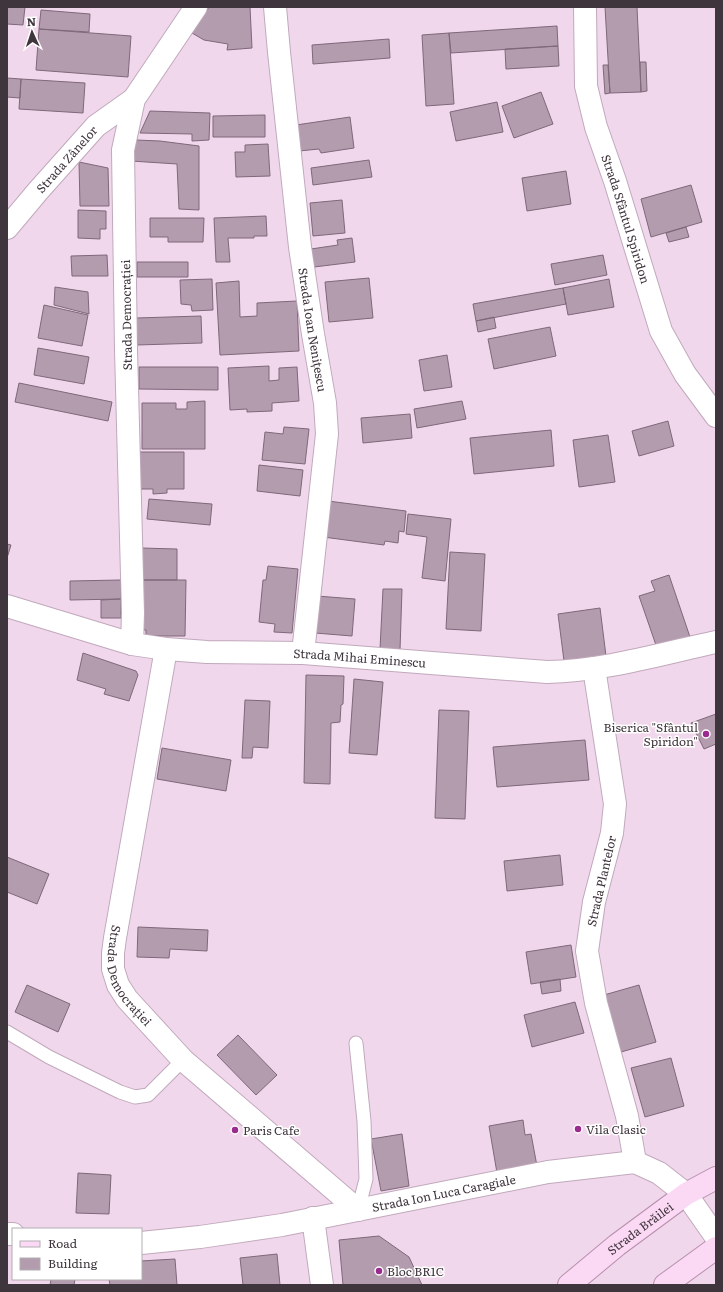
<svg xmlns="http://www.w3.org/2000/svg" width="723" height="1292" viewBox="0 0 723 1292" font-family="Literata,serif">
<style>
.building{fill:#b49caf;stroke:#7e6879}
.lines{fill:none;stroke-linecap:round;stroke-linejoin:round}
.lane-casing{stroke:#c1a9bc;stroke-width:15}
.street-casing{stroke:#c1a9bc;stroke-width:24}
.secondary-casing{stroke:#c1a9bc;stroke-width:24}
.primary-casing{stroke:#b78faf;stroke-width:24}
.lane{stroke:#fff;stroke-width:13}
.street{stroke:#fff;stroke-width:22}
.secondary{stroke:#fff;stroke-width:22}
.primary{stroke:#fbd9f4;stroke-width:22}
.poi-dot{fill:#9a2c8d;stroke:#fff;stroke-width:1.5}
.labels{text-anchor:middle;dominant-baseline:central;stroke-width:3;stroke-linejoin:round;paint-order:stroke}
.street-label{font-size:12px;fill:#3f353c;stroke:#fff}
.poi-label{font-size:12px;fill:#3f353c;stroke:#fff;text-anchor:start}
</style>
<rect width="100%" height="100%" fill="#f1d7eb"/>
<path class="building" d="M7 7H25L23 25 7 24Z
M209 7H250L252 48 227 50 228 44 204 40 192 33Z
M605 7H637L641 92 610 93Z
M41 10 90 14 89 32 39 29Z
M557 26 558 46 451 53 449 33Z
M39 29 131 36 128 77 36 70Z
M449 33 454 104 426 106 422 35Z
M389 39 390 58 313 64 312 45Z
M558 46 559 66 506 69 505 49Z
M640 62H646L647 91 641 92Z
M603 65H608L610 93 605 94Z
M7 78 21 79 20 98 7 97Z
M21 79 85 83 83 113 19 109Z
M541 92 553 124 514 138 502 106Z
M497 102 503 132 456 141 450 112Z
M150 111 210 113 209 140 192 141V134L140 133Z
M265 115V137H213V116Z
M350 117 354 148 321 153 319 149 299 151 296 125Z
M136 140 160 141 199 146V210L179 209 177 164 131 161Z
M268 144 270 176 236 177 235 152H245V145Z
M369 160 372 177 313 185 311 168Z
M79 162 108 168 109 206H80Z
M566 171 571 204 527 211 522 178Z
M691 185 702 222 651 237 641 199Z
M342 200 345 233 313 236 310 203Z
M78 210 106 211V229H100V239L78 238Z
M266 216 267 236H254V238H228L230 262H216L214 218Z
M150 218H204L203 242H168V237H150Z
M686 227 689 237 669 242 666 233Z
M352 238 355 262 314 267 311 249 338 245 337 240Z
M107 255 108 276H72L71 256Z
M603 255 607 275 555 285 551 264Z
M137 262H188V277H137Z
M369 278 373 318 329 322 325 282Z
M212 279 213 310 192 311 191 305 181 304 180 280Z
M609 279 614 307 568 315 563 288Z
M239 281 240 317 257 316V303L297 301 299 351 220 355 216 283Z
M55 287 88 292 89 314 54 305Z
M563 288 566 304 476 321 473 304Z
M44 305 88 315 82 346 38 338Z
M201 316 202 343 137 345 136 318Z
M494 317 496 328 478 332 476 321Z
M550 327 556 356 494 369 488 339Z
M38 348 89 357 84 384 34 375Z
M447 355 452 387 424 391 419 360Z
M269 366V381L279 380V368L297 367 299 401 272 403V411L247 412V409L230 410 228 368Z
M139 367H218V390L139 389Z
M19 383 112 402 108 421 15 402Z
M205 401V449H142V403H176V409H187V402Z
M462 401 466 419 417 428 414 409Z
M410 414 412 438 363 443 361 418Z
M668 421 674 446 639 456 632 431Z
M284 427 309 429 305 464 262 460 265 432 283 434Z
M551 430 554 466 474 474 470 438Z
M608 435 615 482 579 487 573 440Z
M138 452H184V489H167V493L153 494V489H139Z
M259 465 303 470 300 496 257 491Z
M149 499 212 504 210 525 147 519Z
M328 501 406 511 404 532 399 531 398 543 385 541 384 545 323 537Z
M408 514 451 519 445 581 422 578 427 537 406 534Z
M7 544 11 545 7 558Z
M141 548 177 549V580H141Z
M450 552 485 554 481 631 446 629Z
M268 566 298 569 292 633 274 632 275 624 259 622 263 580H266Z
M669 575 690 637 657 648 639 596 655 591 651 581Z
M121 580V599L70 600V581Z
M141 580H186L185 636H146V630H141Z
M383 589H402L400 650 380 649Z
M317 596 355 599 352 636 315 633Z
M121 599V618H101V600Z
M600 608 606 656 564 661 558 614Z
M83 653 136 671 138 675 129 701 104 694 106 689 77 680Z
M306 675 344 676 343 704 341 705 340 722 331 723 330 784 304 783Z
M354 679 383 682 377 755 349 753Z
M245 700 270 701 268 748 253 747 252 758H242Z
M439 710 469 711 465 819 435 818Z
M716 714V744L704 749 691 723Z
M585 740 589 780 497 787 493 747Z
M162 748 231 760 226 791 157 779Z
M560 855 563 885 507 891 504 861Z
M7 857 49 874 37 904 7 892Z
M138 927 208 930 207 951 170 949 169 958 137 957Z
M571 945 576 977 531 984 526 952Z
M560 979 561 991 542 994 540 982Z
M27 985 70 1004 58 1032 15 1012Z
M639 985 656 1042 621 1052 604 995Z
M575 1002 584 1033 532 1047 524 1015Z
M238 1035 277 1075 256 1095 217 1055Z
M671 1058 684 1106 645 1117 631 1068Z
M523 1120 525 1135 531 1134 537 1166 497 1173 489 1126Z
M402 1134 409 1186 381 1191 371 1139Z
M78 1173 111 1175 109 1214 76 1213Z
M379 1236 409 1257 422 1285H343L339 1240Z
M277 1254 280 1285H243L240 1258Z
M175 1259 177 1285H110L109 1279H141V1261Z
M51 1279H75L74 1285H50Z"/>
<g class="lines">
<defs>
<path id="lane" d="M7 1032 49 1057 120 1092 135 1097 148 1095 183 1060
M356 1043 364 1121 366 1179 358 1210"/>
<g id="street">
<path id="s1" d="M275 7 279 52 300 247 313 334 325 403 327 434 303 653"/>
<path id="s2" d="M7 228 38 191 96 126 134 99"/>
<path d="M594 668 615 804 612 833 594 902 587 951 596 1003 627 1116 635 1162"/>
<path d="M313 1218 322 1285"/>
</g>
<g id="secondary">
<path id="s3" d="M585 7 586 86 596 127 615 181 661 331 685 374 716 416"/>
<path id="s4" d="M7 606 132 644 166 649 207 652 303 653 547 672C604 671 660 654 716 642"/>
<path d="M132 644 133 613 126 350 123 150 134 99 196 7"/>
<path id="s5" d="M166 649 115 938 113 953V969L118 985 127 999 183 1060 358 1210"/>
<path d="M7 1234H13"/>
<path id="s6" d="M141 1243 200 1237 282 1225 548 1172 635 1162 659 1173 686 1194 716 1237"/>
</g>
<g id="primary">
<path id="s7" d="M569 1285 617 1245 686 1194 716 1178"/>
<path d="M665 1285 716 1248"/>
</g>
</defs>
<use href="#lane" class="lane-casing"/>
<use href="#street" class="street-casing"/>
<use href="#secondary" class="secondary-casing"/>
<use href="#primary" class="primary-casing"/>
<use href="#lane" class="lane"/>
<use href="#street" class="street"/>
<use href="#secondary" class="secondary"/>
<use href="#primary" class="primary"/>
</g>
<g class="poi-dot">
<circle cx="706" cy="734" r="4"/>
<circle cx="578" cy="1129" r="4"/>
<circle cx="235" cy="1130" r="4"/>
<circle cx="379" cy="1271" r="4"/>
</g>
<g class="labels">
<g class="street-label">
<text stroke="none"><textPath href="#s2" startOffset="91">Strada Zânelor</textPath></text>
<text stroke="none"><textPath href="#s3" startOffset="218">Strada Sfântul Spiridon</textPath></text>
<text transform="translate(126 315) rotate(-91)">Strada Democrației</text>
<text stroke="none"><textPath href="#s1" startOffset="325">Strada Ioan Nenițescu</textPath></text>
<text stroke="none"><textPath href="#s4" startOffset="359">Strada Mihai Eminescu</textPath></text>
<text transform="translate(601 881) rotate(-77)">Strada Plantelor</text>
<text stroke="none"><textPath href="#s5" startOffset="336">Strada Democrației</textPath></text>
<text stroke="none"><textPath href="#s6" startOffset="307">Strada Ion Luca Caragiale</textPath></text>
<text stroke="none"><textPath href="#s7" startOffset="91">Strada Brăilei</textPath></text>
</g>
<g class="poi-label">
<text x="698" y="727" text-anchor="end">Biserica "Sfântul<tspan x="698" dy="14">Spiridon"</tspan></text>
<text x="586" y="1129">Vila Clasic</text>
<text x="243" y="1130">Paris Cafe</text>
<text x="387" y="1271">Bloc BR1C</text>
</g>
</g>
<rect width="723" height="1292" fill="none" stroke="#3f353c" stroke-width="16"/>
<rect x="12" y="1228" width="130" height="52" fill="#ffffff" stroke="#b2aeb1"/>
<rect x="20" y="1241" width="20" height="6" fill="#fbd9f4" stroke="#b2aeb1"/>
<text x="48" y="1248" font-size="12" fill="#3f353c">Road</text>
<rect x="20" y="1258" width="20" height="12" fill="#b49caf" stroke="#b2aeb1"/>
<text x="48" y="1268" font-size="12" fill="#3f353c">Building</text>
<g transform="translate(32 32) rotate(357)" stroke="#ffffff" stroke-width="3" paint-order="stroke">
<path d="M0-3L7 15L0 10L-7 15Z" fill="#3f353c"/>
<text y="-6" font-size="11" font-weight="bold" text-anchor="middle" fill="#3f353c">N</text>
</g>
</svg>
